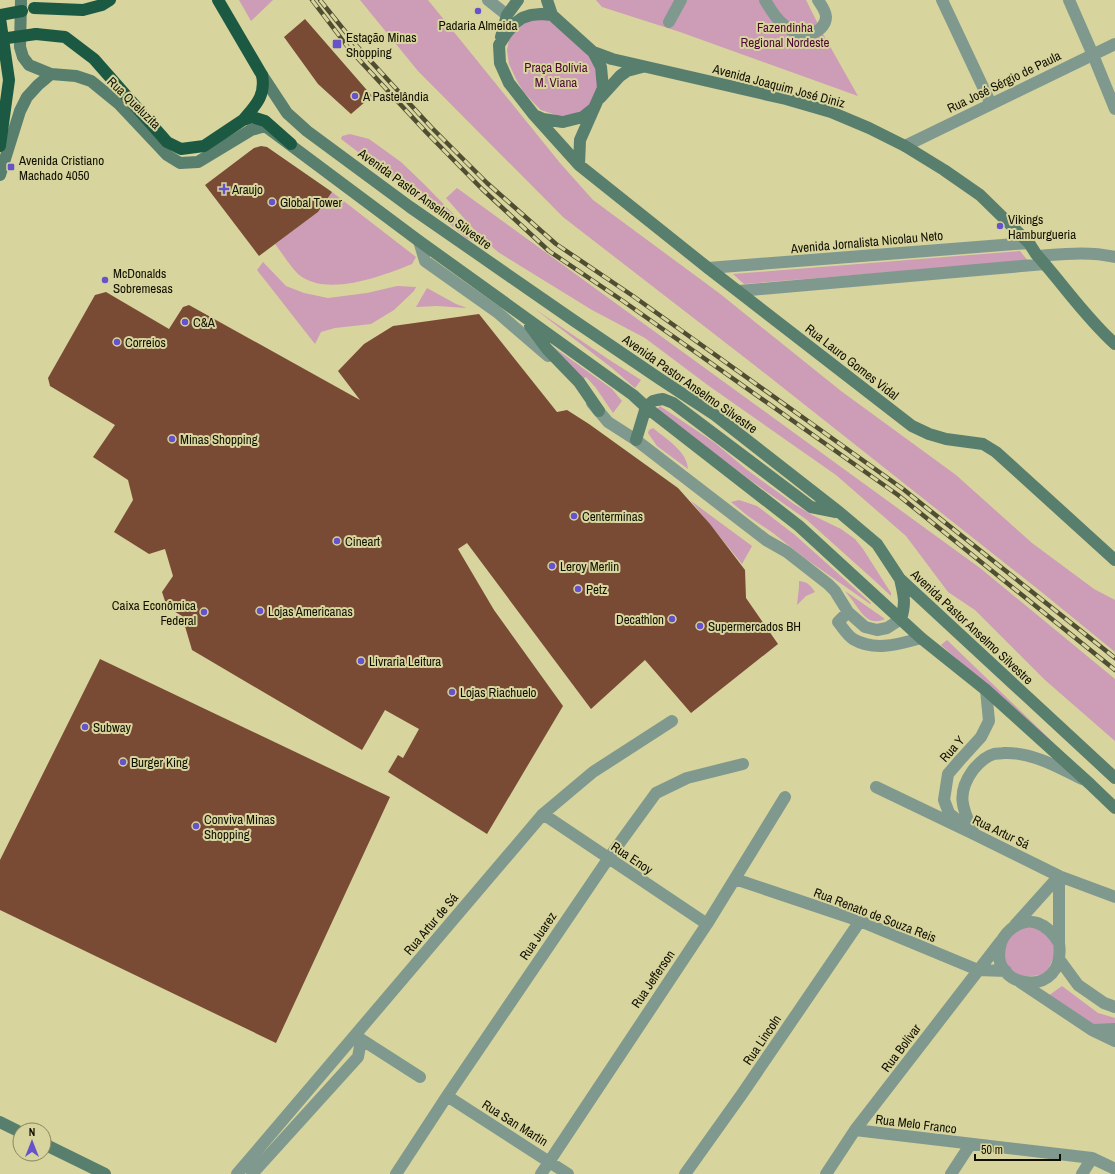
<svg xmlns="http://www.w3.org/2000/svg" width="1115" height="1174" viewBox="0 0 1115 1174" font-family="'Archivo Narrow',sans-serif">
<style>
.green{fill:#cd9cb6}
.building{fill:#7a4b34}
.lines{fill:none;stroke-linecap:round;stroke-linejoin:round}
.street{stroke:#80998e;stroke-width:12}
.secondary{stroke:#587e6d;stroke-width:12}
.highway{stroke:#1c5943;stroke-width:12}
.rail-casing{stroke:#504e32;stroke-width:4.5}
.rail{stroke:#d7d49d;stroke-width:3;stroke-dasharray:9;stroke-linecap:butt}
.highway-bridge{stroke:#1c5943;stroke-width:12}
.poi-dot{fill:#6652cb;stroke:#d7d49d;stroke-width:1.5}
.labels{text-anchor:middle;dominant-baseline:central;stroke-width:4;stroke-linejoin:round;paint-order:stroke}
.poi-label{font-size:13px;fill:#111000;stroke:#d7d49d;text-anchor:start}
.park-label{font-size:13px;fill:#4f0937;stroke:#d7d49d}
.street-label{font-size:13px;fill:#111000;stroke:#d7d49d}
</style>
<rect width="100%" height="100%" fill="#d7d49d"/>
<path class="green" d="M239 0H273L251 21Z
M360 0H428L560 163 593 200 719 293 841 391 956 475 1032 543 1094 589 1115 600V652L1044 594 753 364 563 217 418 71Z
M596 0H806L823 34 858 96 680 32 602 7Z
M547 18 586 52 595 67 598 86 589 107 581 113 569 116 556 115 541 110 531 100 523 91 517 81 509 64 507 50 509 40 514 32 527 21Z
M350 134 369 139 401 162 425 185 462 223 473 237 474 242 466 238 420 199 341 139 342 136Z
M457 188 980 568 1115 679V741L1045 680 975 610 948 592 906 536 836 475 709 386 645 338 592 310 498 252 480 236 446 198Z
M332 192 416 257 412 264C382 276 326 298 298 274 289 265 283 254 275 244L318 212Z
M1020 251 1028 261 744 284 733 274Z
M263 262 286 286 304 293 328 298 367 293 397 286 416 287 414 291 394 310 371 324 335 328 321 332 315 344 257 270Z
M427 288 456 304 467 308 437 306 416 307Z
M535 309 608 359 641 380 635 388 612 368Z
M552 346 612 389 622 401 613 413 596 388 586 377 583 379Z
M660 406 715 443 746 469 794 504 812 515 841 529 855 539 863 549 891 593V596L876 582 807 520 750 480 658 410V408Z
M653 428C666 439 687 451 688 469L657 446 648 433 649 430Z
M739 500 757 506 795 535 871 603 870 604 806 559 773 533 748 516 731 502Z
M691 501 752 546 742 564Z
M799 581C808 582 810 585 815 592L806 596 797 605 799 587Z
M845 591 885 619C869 626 863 615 855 604 852 599 848 595 845 591Z
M947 640 1091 779 941 645Z
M1021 928H1037L1051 937 1056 952 1046 974 1019 978 1006 966 1003 948 1007 939Z
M1062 986 1098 1013 1115 1018V1026H1093L1048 996Z"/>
<path class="building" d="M305 19 372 96 351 114 318 84 284 37Z
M261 146 267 147 332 192 318 212 259 256 205 185 254 148Z
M106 292 169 329 183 307 189 305 360 400 338 371 364 344 393 326 479 314 557 412 567 410 589 424 678 488 710 524 745 570 746 598 778 644 691 713 645 660 591 709 467 543 458 549 494 610 563 706 487 834 388 772 398 755 403 758 419 729 385 710 362 750 192 650 182 616 167 607 162 592 173 576 165 549 149 554 114 532 133 500 128 480 93 457 115 425 50 386 48 378 95 295Z
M100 659 390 797 276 1043 0 910V860Z"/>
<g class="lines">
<path class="street" d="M488 0 507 15
M765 0C770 9 776 19 784 25 795 34 810 38 821 28 824 25 826 22 826 17 826 11 821 5 818 0
M942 0 991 104
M1069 0 1093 55 1115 109
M669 22 681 0
M905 146 1115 44
M419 241 425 261 497 312 548 356
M1038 256C1064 254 1089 251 1115 257
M708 268 1029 243
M739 291 1045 264
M592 403 608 422 636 440 766 540 787 552 828 584 835 591 848 612 865 627 877 630 887 628 901 619
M848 612 838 622C843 628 847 635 853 639 875 652 899 644 921 638
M876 787 974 834 1059 876 1115 897
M543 814 707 924
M961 823 949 813 944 800 948 774 960 760 981 737 989 721 986 690
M974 834C963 809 955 795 973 770 978 764 986 756 994 754 997 753 1001 754 1004 753 1032 752 1058 767 1082 779
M735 879 860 921 978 970 1006 971
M1015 925 1059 876
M1059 943C1048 924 1030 914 1011 929 1005 934 1001 940 1000 947 990 990 1067 1000 1059 943V876
M1059 959 1078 985 1104 1003 1115 1007
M1020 982 1092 1030 1115 1041
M1094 1030 1115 1029
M356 1036 420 1077
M447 1096 568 1174
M855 1130 1092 1158 1115 1169
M237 1174 543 814 593 772 672 721
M252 1174 358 1057 360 1046 358 1038
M396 1174 447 1096 608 859 656 793 687 778 743 764
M541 1174 707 924 785 797
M685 1174 742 1094 860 921
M826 1174 855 1130 1001 941
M951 1174 970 1145
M1082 1174 1092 1158"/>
<path class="secondary" d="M21 0 20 47 23 57 29 65 51 74 76 76 91 81 118 103 167 155 180 163 198 162 251 130 265 126 419 241 633 395 646 407 799 526 921 638 986 690 1090 784 1115 808
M547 0 552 15
M501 37 507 15 518 0
M593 52 612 59 786 99 831 112 869 128 905 146 944 170 980 195 1029 243 1036 254C1063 284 1085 317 1115 344
M262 75 287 113 307 131 410 207 573 320 660 379 715 415 839 512 877 544 900 579 1115 778
M600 98 620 76 627 71 642 67
M534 115 579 165 708 268 912 426 929 434 946 439 983 444 996 452 1115 560
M579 165 580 140 603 88 601 67 593 52 552 15 541 14 531 15 522 18 514 24 506 34 499 45 500 63 509 83 534 115 543 119 563 122 583 117 593 109
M0 175 20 111 27 97 38 85 51 74
M530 326 547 349 579 382 599 411
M636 440 646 407 653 401 657 400 663 399 673 403 811 507 836 512
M900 579C904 596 906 603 901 619
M0 1122 20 1132
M44 1144 105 1174"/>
<path class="highway" d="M218 0 262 75C266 95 256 105 244 119
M34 8 83 10 102 5 110 0
M0 18 9 80 0 146
M36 34 65 37 94 59 167 142 181 149 204 146 243 120 252 117 265 121 291 144"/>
<defs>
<path id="rail" d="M312 0 350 50 426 132 482 189 549 251 623 301 898 495 1115 670
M320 0 356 45 431 127 487 183 556 244 633 296 903 489 1115 658"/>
</defs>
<use href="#rail" class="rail-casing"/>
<use href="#rail" class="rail"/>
<path class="highway-bridge" d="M0 15 22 11
M0 39 36 34"/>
</g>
<g class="poi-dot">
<circle cx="478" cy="11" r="4"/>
<rect x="332" y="39" width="10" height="10" rx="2"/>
<circle cx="355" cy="96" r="4"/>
<rect x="7" y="163" width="8" height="8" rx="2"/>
<path d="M222 183h4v4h4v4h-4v4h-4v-4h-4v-4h4z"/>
<circle cx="272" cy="202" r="4"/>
<circle cx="1000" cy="226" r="4"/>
<circle cx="105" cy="280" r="4"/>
<circle cx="185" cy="322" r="4"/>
<circle cx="117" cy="342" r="4"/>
<circle cx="172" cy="439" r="4"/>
<circle cx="574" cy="516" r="4"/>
<circle cx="337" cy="541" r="4"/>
<circle cx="552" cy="566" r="4"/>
<circle cx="578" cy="589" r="4"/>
<circle cx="260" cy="611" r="4"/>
<circle cx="204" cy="612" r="4"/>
<circle cx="672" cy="619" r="4"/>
<circle cx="700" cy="626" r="4"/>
<circle cx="361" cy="661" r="4"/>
<circle cx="452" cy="692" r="4"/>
<circle cx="85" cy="727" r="4"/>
<circle cx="123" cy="762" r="4"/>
<circle cx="196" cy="826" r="4"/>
</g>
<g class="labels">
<g class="poi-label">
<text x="478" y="25" text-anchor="middle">Padaria Almeida</text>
<text x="346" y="37">Estação Minas<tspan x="346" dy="15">Shopping</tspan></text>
<text x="363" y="96">A Pastelândia</text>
<text x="19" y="160">Avenida Cristiano<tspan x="19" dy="15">Machado 4050</tspan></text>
<text x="232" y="189">Araujo</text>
<text x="280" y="202">Global Tower</text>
<text x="1008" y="219">Vikings<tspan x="1008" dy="15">Hamburgueria</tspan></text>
<text x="113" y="273">McDonalds<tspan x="113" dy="15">Sobremesas</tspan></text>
<text x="193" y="322">C&amp;A</text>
<text x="125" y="342">Correios</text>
<text x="180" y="439">Minas Shopping</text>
<text x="582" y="516">Centerminas</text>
<text x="345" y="541">Cineart</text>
<text x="560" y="566">Leroy Merlin</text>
<text x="586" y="589">Petz</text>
<text x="196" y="605" text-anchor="end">Caixa Econômica<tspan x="196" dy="15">Federal</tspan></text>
<text x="268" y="611">Lojas Americanas</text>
<text x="664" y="619" text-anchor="end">Decathlon</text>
<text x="708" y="626">Supermercados BH</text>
<text x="369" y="661">Livraria Leitura</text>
<text x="460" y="692">Lojas Riachuelo</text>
<text x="93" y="727">Subway</text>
<text x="131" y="762">Burger King</text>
<text x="204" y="819">Conviva Minas<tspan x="204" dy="15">Shopping</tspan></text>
</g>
<g class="park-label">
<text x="785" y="27">Fazendinha<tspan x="785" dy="15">Regional Nordeste</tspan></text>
<text x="556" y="67">Praça Bolívia<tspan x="556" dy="15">M. Viana</tspan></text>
</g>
<g class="street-label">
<text transform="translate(1004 82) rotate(-26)">Rua José Sérgio de Paula</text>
<text transform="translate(779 86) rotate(15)">Avenida Joaquim José Diniz</text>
<text transform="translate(134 103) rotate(44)">Rua Queluzita</text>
<text transform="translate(425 199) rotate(36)">Avenida Pastor Anselmo Silvestre</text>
<text transform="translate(867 242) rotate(-5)">Avenida Jornalista Nicolau Neto</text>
<text transform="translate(852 362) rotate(38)">Rua Lauro Gomes Vidal</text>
<text transform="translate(690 384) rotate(35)">Avenida Pastor Anselmo Silvestre</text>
<text transform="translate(972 627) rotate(43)">Avenida Pastor Anselmo Silvestre</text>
<text transform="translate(952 749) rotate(-48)">Rua Y</text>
<text transform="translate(1001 832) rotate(26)">Rua Artur Sá</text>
<text transform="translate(632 858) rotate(34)">Rua Enoy</text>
<text transform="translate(875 915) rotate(21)">Rua Renato de Souza Reis</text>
<text transform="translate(431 924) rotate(-50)">Rua Artur de Sá</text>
<text transform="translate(538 936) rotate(-56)">Rua Juarez</text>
<text transform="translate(653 979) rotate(-56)">Rua Jefferson</text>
<text transform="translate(762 1040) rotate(-56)">Rua Lincoln</text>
<text transform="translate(901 1048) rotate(-53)">Rua Bolívar</text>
<text transform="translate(515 1123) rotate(32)">Rua San Martin</text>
<text transform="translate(916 1124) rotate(7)">Rua Melo Franco</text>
</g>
</g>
<g transform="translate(32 1142)"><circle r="19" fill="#d7d49d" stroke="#88865e"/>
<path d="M0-3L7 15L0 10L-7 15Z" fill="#6652cb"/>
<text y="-6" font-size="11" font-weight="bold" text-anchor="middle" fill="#111000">N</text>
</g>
<path d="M975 1154v6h85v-6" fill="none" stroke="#111000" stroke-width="2"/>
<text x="981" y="1154" font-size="12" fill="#111000" stroke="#d7d49d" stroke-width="3" paint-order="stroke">50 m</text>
</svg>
